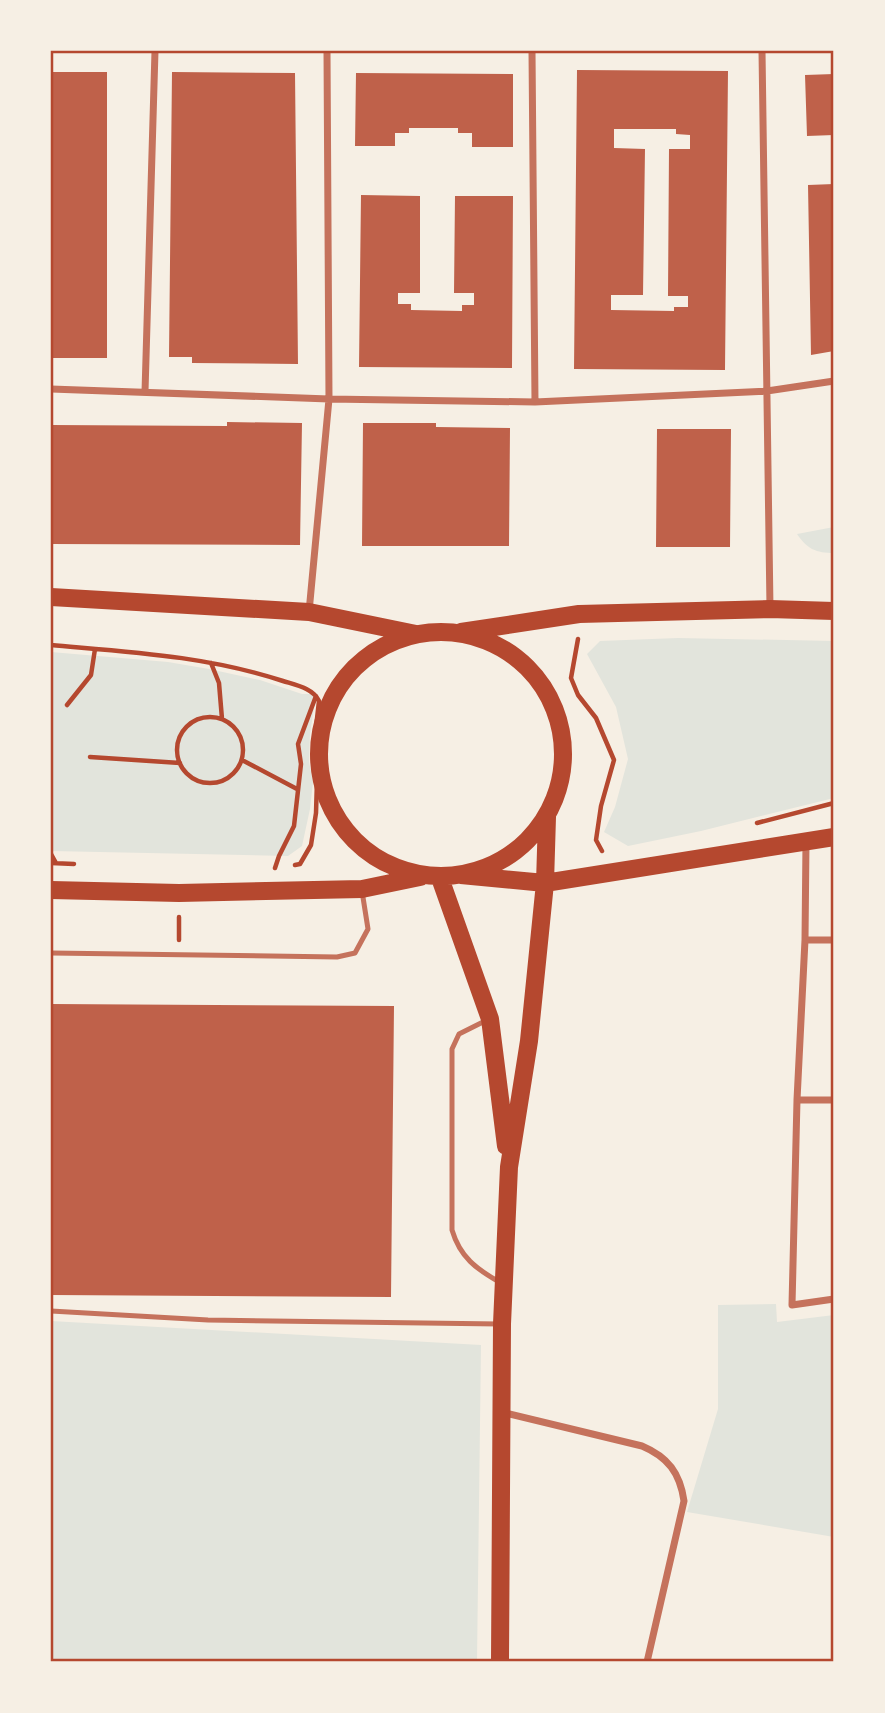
<svg xmlns="http://www.w3.org/2000/svg" width="885" height="1713" viewBox="0 0 885 1713" font-family="Cabin,sans-serif">
<style>
.green{fill:#e2e4dc}
.building{fill:#bf614a;fill-rule:evenodd}
.lines{fill:none;stroke-linecap:round;stroke-linejoin:round}
.path{stroke:#b5482f;stroke-width:4.5}
.service{stroke:#c5725c;stroke-width:5}
.minor{stroke:#c5725c;stroke-width:7}
.primary{stroke:#b5482f;stroke-width:18}
.neatline{fill:none;stroke:#b5482f;stroke-width:2.5}
</style>
<rect width="100%" height="100%" fill="#f6efe4"/>
<path class="green" d="M834 527V553C816 553 807 549 797 534Z
M678 638 834 641V798L701 831 628 846 604 832 615 807 628 759 616 707 587 654 600 641Z
M51 652 168 662 209 669 260 680 302 694H316L310 734 309 762 313 782 310 809 302 846 288 856 51 851Z
M776 1304 777 1322 834 1315V1537L687 1512 718 1409V1305Z
M51 1321 481 1345 477 1662H51Z"/>
<path class="building" d="M577 70 728 71 725 370 574 369ZM614 129H676V134L690 135V149H669L668 296H688V307H674V311L611 310V295H643L645 149 614 148Z
M51 72H107V358H51Z
M172 72 295 73 298 364 192 363V357H169Z
M356 73 513 74V147H472V133H458V128H409V133H395V146H355Z
M834 74V135L807 136 805 75Z
M834 184V351L811 355 808 185Z
M361 195 420 196V293H398V304H411V310L462 311V305H474V293H454L455 196H513L512 368 359 367Z
M227 422 302 423 300 545 51 544V425L227 426Z
M363 423H436V427L510 428 509 546H362Z
M657 429H731L730 547H656Z
M51 1004 394 1006 391 1297 51 1295Z"/>
<g class="lines">
<path class="path" d="M578 639 571 678 578 695 596 718 614 760 601 806 596 840 602 851
M51 645C130 652 207 656 283 681 296 685 313 688 319 701L313 754 317 780 316 813 311 845 300 864 295 865
M211 663 219 683 222 719
M67 705 91 675 95 649
M177 750a33 33 0 1 1 66 0a33 33 0 1 1-66 0Z
M90 757 180 763
M242 760 297 789
M757 823 834 803
M51 854 56 863
M51 863 74 864
M275 868 279 856 294 826 301 764 298 744 316 696
M179 940V917"/>
<path class="service" d="M51 953 337 957 355 953 368 929 362 891
M487 1020 459 1034 452 1049V1230C460 1257 476 1269 501 1283
M51 1311 208 1320 499 1324"/>
<path class="minor" d="M532 51 535 402
M762 51 770 608
M51 389 329 399 535 402 767 391 834 381
M145 392 155 51
M309 612 329 399 327 51
M806 842 805 940 797 1100 792 1305 834 1299
M805 940H834
M797 1100H834
M501 1412 642 1446C668 1457 680 1473 684 1501L647 1662"/>
<path class="primary" d="M51 597 309 612 416 634
M461 632 579 614 770 609 834 611
M319 754a122 122 0 1 1 244 0a122 122 0 1 1-244 0Z
M461 875 545 883 834 837
M440 878 490 1019 506 1146
M51 890 179 893 362 889 420 877
M500 1662 502 1324 509 1167 529 1041 545 883 547 817"/>
</g>
<rect width="885" height="1713" fill="none" stroke="#f6efe4" stroke-width="105"/>
<rect x="52" y="52" width="780" height="1608" class="neatline"/>
</svg>
